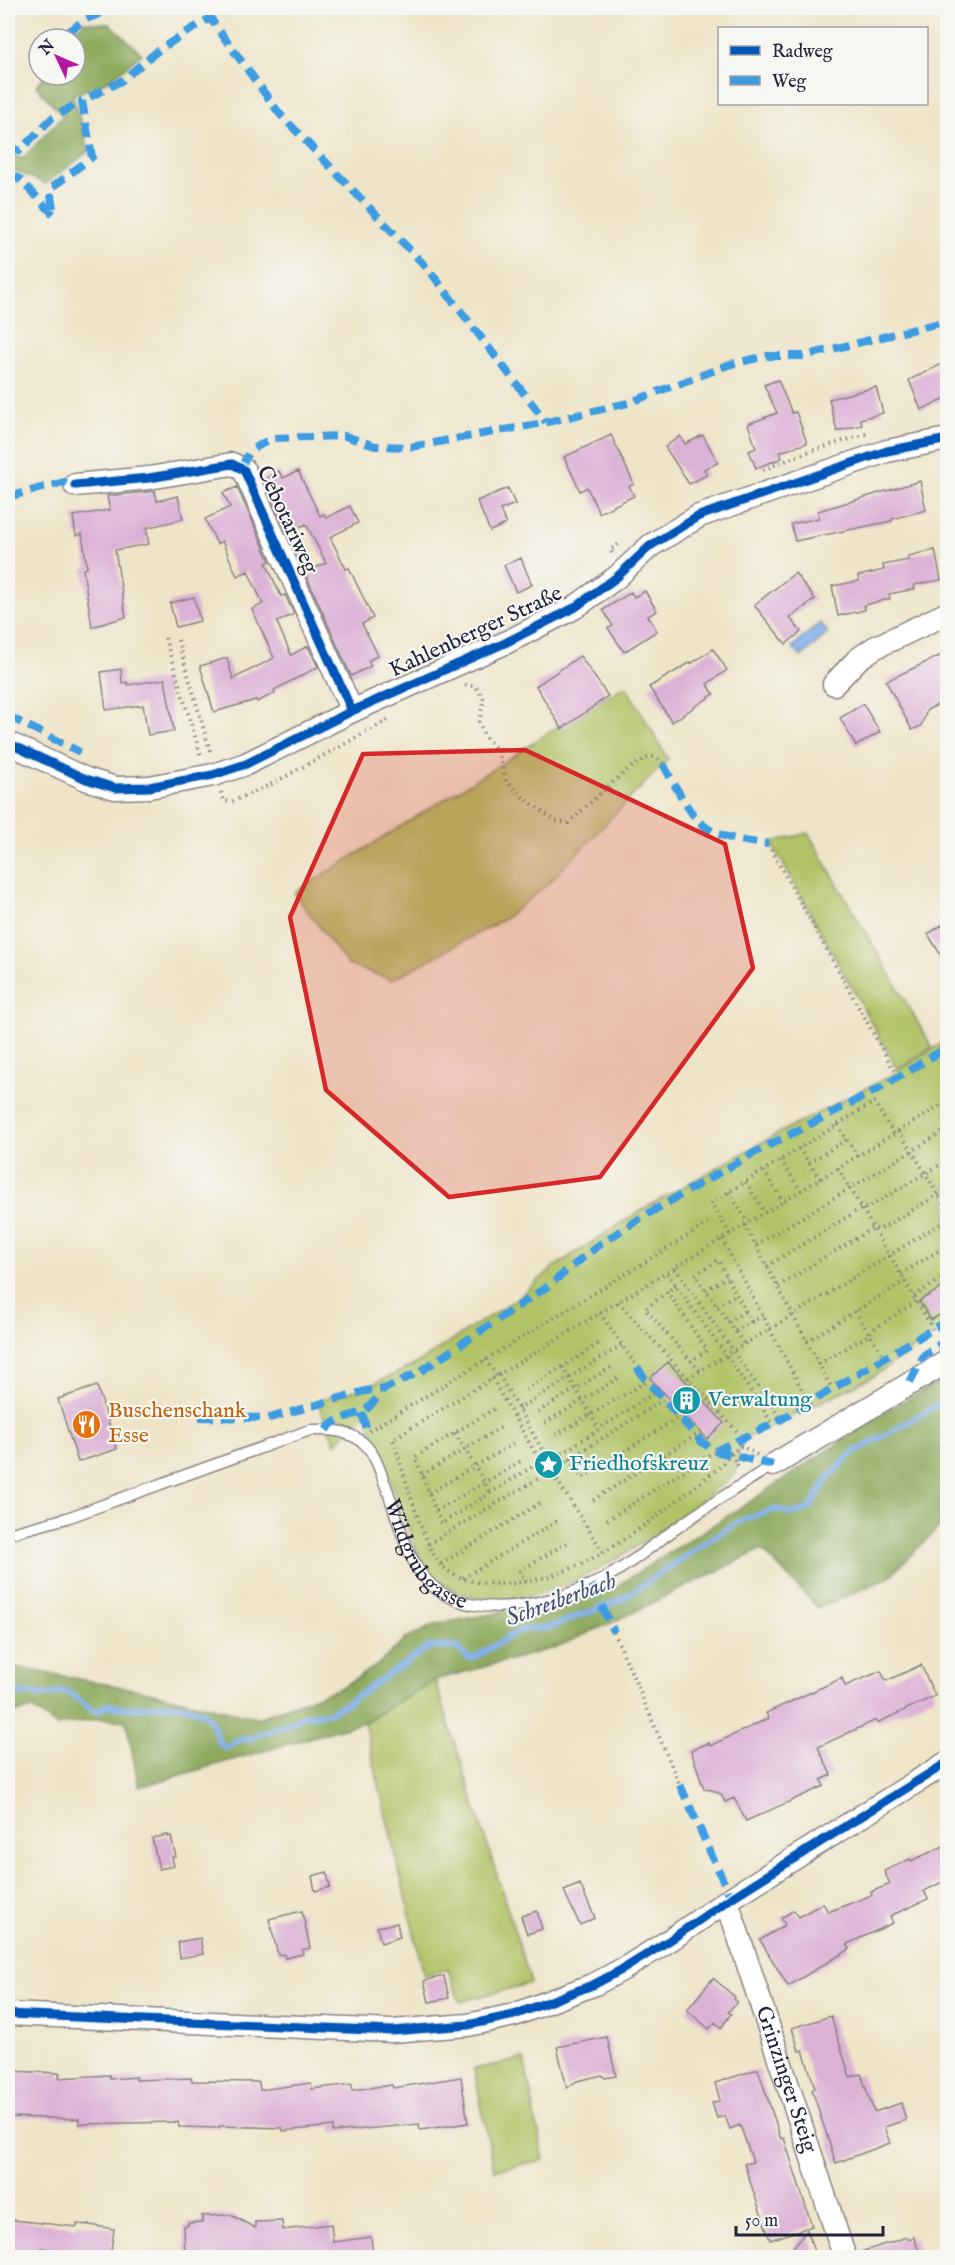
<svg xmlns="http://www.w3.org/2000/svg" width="955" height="2265" viewBox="0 0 955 2265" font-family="'IM FELL English',serif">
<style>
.green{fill:#b1c366;stroke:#6a7250;stroke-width:1.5}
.forest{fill:#8ca95b;stroke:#57664b;stroke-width:1.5}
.water{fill:#7eade8;stroke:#506892;stroke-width:1.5}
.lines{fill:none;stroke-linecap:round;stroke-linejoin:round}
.stream{stroke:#7eade8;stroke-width:6}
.building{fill:#dcb1d6}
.service-casing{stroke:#888382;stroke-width:13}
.minor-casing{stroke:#888382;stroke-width:25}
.path{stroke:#888382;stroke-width:4;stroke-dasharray:1.5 4.5;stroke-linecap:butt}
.service{stroke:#fff;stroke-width:10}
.minor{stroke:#fff;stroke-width:22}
.quiet{stroke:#3c9ce2;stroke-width:8;stroke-dasharray:15 8;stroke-linecap:butt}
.cycleway-casing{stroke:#f6f6f2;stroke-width:13}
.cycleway{stroke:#0057b8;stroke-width:9}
.marked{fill:#d62828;fill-opacity:0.2;stroke:#d62828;stroke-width:4.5;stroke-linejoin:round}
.labels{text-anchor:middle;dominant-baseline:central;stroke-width:4.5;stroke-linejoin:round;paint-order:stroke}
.street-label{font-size:22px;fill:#22223b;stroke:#f6f6f2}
.culture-label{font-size:22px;fill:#0d838f;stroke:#f6f6f2;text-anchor:start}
.food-label{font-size:22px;fill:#c56008;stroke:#f6f6f2;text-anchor:start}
.water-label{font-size:24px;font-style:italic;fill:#425378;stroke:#f6f6f2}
</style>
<rect width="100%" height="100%" fill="#f6f6f2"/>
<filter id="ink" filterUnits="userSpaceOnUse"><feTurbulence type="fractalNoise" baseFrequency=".0167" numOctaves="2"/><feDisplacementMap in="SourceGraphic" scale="12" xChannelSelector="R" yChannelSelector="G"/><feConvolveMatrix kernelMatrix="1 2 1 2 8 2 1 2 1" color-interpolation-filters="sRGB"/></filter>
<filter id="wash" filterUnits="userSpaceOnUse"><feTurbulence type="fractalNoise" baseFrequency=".008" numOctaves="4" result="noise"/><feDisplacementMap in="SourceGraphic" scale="24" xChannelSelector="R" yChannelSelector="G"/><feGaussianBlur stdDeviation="1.35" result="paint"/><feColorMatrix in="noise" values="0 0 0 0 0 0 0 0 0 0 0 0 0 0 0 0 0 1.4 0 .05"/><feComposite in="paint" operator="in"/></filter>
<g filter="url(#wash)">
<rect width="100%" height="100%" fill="#eee4c8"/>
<path class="green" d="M626 686 668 759 549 883 506 918 392 980 348 965 294 893 507 760 560 725 562 728 608 696Z
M808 833 932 1047 897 1069 771 842Z
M947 1040V1326L874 1376 742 1440 735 1475C662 1529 506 1663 422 1565L370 1426 367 1413 335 1444 317 1401 367 1387 414 1365 518 1298 555 1266 640 1211 779 1133 890 1076Z
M435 1680 531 1983 460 2002 448 1969 424 1975 364 1722Z
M524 2059 544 2160 494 2170 474 2069Z"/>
<path class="forest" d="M84 22 110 24 142 54 110 80 73 95 89 151 46 184 8 168V152L22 159 63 116 36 86 45 75H75V39H64Z
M947 1377V1519L888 1578 818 1608 762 1549 615 1621 554 1648 435 1680 364 1722 139 1787 126 1721 101 1719 56 1726 33 1709 8 1714V1666H9L143 1691 257 1718 342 1687 376 1666 408 1637 437 1624 606 1593 751 1501 885 1412Z"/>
<path class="water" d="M820 623 828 633 801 657 792 647Z"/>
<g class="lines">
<path class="stream" d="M8 1695C24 1690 47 1700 61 1691 82 1694 80 1708 98 1711L107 1705C115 1706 123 1709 131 1708 154 1707 178 1700 201 1712 220 1722 212 1744 227 1748L236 1741 251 1738 292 1723 302 1716 328 1713 345 1704 429 1647H457L468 1658H474L520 1630 548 1628 621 1600 712 1538 744 1519 777 1509 793 1514 810 1508 827 1480 850 1455 948 1399"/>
</g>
<g id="blocks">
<path class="building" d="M948 361V397L921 410 909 380Z
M778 380 792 413 796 412 807 443 780 452 782 458 756 468 749 451 756 448 748 424 777 413 764 385Z
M876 387 883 413 860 419 862 425 837 431 829 399Z
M611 435 634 484 629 486 634 496 599 513 587 487 580 491 564 457Z
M703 435 718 463 704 469 707 475 689 484 665 447 680 436 685 444Z
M279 471 283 478 298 471 320 516 324 514 326 518 350 506 358 523 330 537 346 569 349 568 373 618 362 624 378 655 368 661 371 666 351 676 305 573 326 563 306 524 287 533 263 480Z
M920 481 926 510 892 519V521L795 541 791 524 819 518 818 511Z
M237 487 270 561 266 563 281 596 285 595 294 614 277 622 291 655 308 646 318 667 274 690 275 693 257 702 256 700 214 712 200 666 227 658 233 679 274 658 252 609 263 604 248 571 237 576 222 541 217 544 205 519 230 507 223 493Z
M508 488 515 504 500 510 506 524 490 531 477 501Z
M155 491 157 501 178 496 183 519 146 528 149 544 115 550 126 617 92 627 83 569 87 568 82 534 76 536 73 516 110 510 107 496Z
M935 550 941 580 914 585 915 589 889 594 890 599 864 605 865 610 838 616 832 586 859 581 858 576 884 570 883 565 909 560 908 556Z
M521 558 532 585 516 592 504 565Z
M795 573 815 599 790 618 801 632 786 644 754 605Z
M645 591 657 611 648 616 657 631 624 652 608 628 613 626 603 610 631 592 634 597Z
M194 597 200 621 176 627 170 603Z
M713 649 727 670 707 684 714 694 672 722 649 687 691 662 692 663Z
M948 652V700L927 710 921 726 912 730 886 681Z
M580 656 608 696 562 729 536 686Z
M121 669 122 683 127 682 128 685 165 679 174 731 148 735 143 705 106 710 101 672Z
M863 704 880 732 856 746 840 718Z
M942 925 948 933V967L928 934Z
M948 1284V1310L931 1320 919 1301Z
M668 1362 724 1423 707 1439 650 1378Z
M97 1386 117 1449 78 1462 58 1399Z
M921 1665 935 1696 877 1723 876 1720 818 1747 831 1775 821 1780 824 1786 746 1821 734 1798 725 1802 721 1794 712 1790 704 1789 691 1750 709 1743 710 1746 769 1718 766 1713 842 1678 845 1686 881 1671 886 1681Z
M168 1835V1837L171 1836 176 1857H172L174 1866 159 1869 152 1838Z
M948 1844V1879L924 1891 928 1899 890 1916 893 1923 847 1944 850 1949 788 1986 760 1940 785 1925 781 1918 794 1910 799 1917 823 1903 828 1912 872 1895 871 1892 890 1884 884 1871 910 1859 911 1861Z
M327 1872 330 1887 315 1891 312 1876Z
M580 1884 595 1918 580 1925 564 1891Z
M302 1911 310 1948 302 1950 303 1954 285 1958 284 1954 278 1955 269 1919Z
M537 1911 542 1929 527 1934 521 1916Z
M397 1923 400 1937 381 1943 377 1927Z
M200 1938 203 1954 180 1958 178 1942Z
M444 1976 449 1998 429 2002 424 1981Z
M713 1978 735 1997 734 1999 737 2002 728 2012 731 2014 721 2028 715 2022 709 2029 687 2010Z
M831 2016 850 2077 861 2074 874 2112 901 2103 906 2120 884 2127 890 2143 836 2163 812 2090 815 2088 803 2050 799 2051 792 2028Z
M607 2037 616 2076 605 2078 602 2075 577 2081 567 2088 557 2047Z
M758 2069 781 2139 784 2138 812 2226 770 2240 744 2164 753 2162 740 2125 730 2129 725 2116 717 2118 712 2103 720 2100 715 2083Z
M8 2071 60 2073 59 2078 109 2075 110 2079 136 2077V2080L191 2078 192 2081 259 2082 260 2090 311 2083 312 2089 352 2084V2090L392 2085 393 2088 461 2077 468 2123 420 2130 419 2124 333 2132V2126L283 2131V2128L219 2126V2128L179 2127 178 2122 79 2124V2119L8 2117Z
M231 2215 255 2228V2222L282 2221 283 2230 331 2224 333 2242 371 2237 373 2258H265V2256L185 2258 184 2226H188V2223L202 2222V2216Z
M13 2220 77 2227V2224L90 2225 114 2229 110 2258H73L74 2253 42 2248V2255L10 2251Z
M807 2230 816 2258H785Z
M907 2237 908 2239 914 2237 921 2258H858V2253Z"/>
</g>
</g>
<g filter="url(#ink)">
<use href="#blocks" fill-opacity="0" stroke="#888382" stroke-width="1.5"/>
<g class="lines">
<defs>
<g id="service">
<path id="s1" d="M8 1534 67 1518 310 1430C328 1430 342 1429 358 1439 375 1449 380 1472 387 1489 397 1516 406 1556 424 1577 462 1624 543 1606 590 1585 620 1573 647 1549 674 1530 706 1507 739 1486 773 1465"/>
</g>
<g id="minor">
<path d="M75 485 149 478 232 464 244 470 352 711"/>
<path d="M834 684 858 659 874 648 948 613"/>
<path d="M8 743 86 779 115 788 149 787 213 775 246 764 352 711 505 643 574 608 617 577 650 546 699 516 887 451 948 439"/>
<path d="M773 1465 948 1361"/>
<path id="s2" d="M727 1901 845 2258"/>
<path d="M8 2014 392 2031 468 2025 514 2015 595 1984 625 1968 670 1940 731 1898 948 1762"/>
</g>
</defs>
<use href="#service" class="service-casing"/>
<use href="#minor" class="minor-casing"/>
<path class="path" d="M8 151 13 148
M763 470 805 453 869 433
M612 553 610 550 621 543
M165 638 201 756
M178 640 211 754
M465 685 476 687 484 699 479 722 484 736 498 751 506 781 524 798 555 821 568 823C584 810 634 758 652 757 657 756 659 760 663 764
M221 792 224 801 231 802 270 785 390 719
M768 844 898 1078
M837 1125 858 1156
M898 1131 912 1151 948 1211
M799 1148 820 1179
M781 1160 801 1191
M809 1163 847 1139
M838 1168 933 1329
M764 1171 783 1202
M746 1182 765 1213
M729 1192 748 1223
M745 1225 832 1389
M730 1234 711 1203 874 1102 894 1134
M722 1239 809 1403
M756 1245 948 1129
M767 1266 862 1208H867L948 1160
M675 1268 781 1419
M667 1273 726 1355 773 1424
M901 1274 948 1245
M676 1285 645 1309 700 1371
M778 1286 873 1228 879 1230 948 1189
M706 1290 727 1277
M667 1291 707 1350 691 1361
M914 1296 948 1275
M618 1302 743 1438
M717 1306 736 1294
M855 1311 885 1358
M600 1313 637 1367
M728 1322 745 1311
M751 1322 763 1315
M735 1331 751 1322 718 1260 695 1275 744 1344
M807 1341 905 1281
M485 1360 497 1376
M819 1364 867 1336 871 1331 917 1301
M563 1367 599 1429
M499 1375 543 1451 560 1465
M688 1378 793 1315 948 1219
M526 1390 600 1343
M494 1409 415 1457 441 1524 549 1456 556 1457 656 1392
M518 1409 622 1345
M538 1412 613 1366
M545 1423 620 1377
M369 1431 712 1221
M455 1433 491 1493
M556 1435 647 1381
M731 1454 738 1466H742
M757 1455 741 1446 731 1454 719 1468C655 1516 586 1582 502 1584 482 1584 458 1581 442 1566 424 1549 402 1467 393 1439L948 1101
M570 1459 582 1478 679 1417
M422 1475 503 1426
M429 1493 513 1444
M593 1500 696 1435
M436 1511 521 1461
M607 1520 715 1451
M428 1544 551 1471 542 1465 492 1379
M603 1552 551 1471 663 1400
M441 1564 543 1501
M463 1578 559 1520
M526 1582 520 1571 571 1540
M614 1632 680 1785"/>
<use href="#service" class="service"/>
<use href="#minor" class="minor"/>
<path class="quiet" d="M208 8 210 18 231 8
M68 32 86 19 116 8
M8 145 19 151 52 118 82 101
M8 174 19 179 54 215 50 189 92 157 82 101 121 81 160 49 210 18 279 113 429 270 546 422
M241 467 250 451 272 438 345 436 375 446 411 447 543 423 628 403 731 364 767 356H804L948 321
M8 497 64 482 75 485
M8 716 80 752
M663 764C696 822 696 837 768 844
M637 1367 645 1379 703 1443 715 1451 773 1465
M910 1382 924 1355 948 1339
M362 1413 368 1433
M199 1417 270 1418 365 1391 384 1389 421 1371 548 1286 600 1244 644 1216 752 1154 882 1087 948 1047
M326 1430C336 1417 347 1417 360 1413 369 1410 378 1396 384 1389
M715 1451 775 1423 948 1320
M592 1585 614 1632
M680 1785 731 1898"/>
<defs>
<path id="cycleway" d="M75 485 149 478 232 464 244 470 352 711
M8 743 86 779 115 788 149 787 213 775 246 764 352 711 505 643 574 608 617 577 650 546 699 516 887 451 948 439
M8 2014 392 2031 468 2025 514 2015 595 1984 625 1968 670 1940 731 1898 948 1762"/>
</defs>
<use href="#cycleway" class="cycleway-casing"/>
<use href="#cycleway" class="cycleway"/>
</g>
</g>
<path class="marked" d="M525 750 725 844 753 968 600 1177 449 1197 326 1090 290 917 363 754Z"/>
<defs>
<symbol id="building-disc" viewBox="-11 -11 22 22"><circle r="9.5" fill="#0f9aa8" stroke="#f6f6f2"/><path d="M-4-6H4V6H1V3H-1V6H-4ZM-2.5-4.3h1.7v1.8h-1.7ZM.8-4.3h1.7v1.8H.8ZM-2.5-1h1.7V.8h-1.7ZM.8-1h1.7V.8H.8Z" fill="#fff"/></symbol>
<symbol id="restaurant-disc" viewBox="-11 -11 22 22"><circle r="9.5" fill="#e8710a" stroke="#f6f6f2"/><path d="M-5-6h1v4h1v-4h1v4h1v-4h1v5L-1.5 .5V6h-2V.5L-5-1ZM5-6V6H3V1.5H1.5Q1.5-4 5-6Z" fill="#fff"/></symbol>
<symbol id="sight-disc" viewBox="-11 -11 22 22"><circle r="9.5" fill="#0f9aa8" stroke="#f6f6f2"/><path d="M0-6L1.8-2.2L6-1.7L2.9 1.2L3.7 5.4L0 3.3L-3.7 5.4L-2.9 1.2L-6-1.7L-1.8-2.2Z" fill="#fff"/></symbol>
</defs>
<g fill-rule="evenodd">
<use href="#building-disc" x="670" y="1384" width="33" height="33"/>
<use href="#restaurant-disc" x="70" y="1408" width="33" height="33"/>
<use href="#sight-disc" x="532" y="1448" width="33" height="33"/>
</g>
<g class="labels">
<g class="street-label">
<text transform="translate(287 520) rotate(65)">Cebotariweg</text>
<text transform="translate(476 632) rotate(-25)">Kahlenberger Straße</text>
<text stroke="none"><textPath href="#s1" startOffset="507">Wildgrubgasse</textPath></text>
<text stroke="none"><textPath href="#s2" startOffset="188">Grinzinger Steig</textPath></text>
</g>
<g class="culture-label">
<text x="708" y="1400">Verwaltung</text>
<text x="569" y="1464">Friedhofskreuz</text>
</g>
<g class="food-label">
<text x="108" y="1411">Buschenschank<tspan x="108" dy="25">Esse</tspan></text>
</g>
<g class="water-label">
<text transform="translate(561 1600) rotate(-20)">Schreiberbach</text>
</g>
</g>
<rect width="955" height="2265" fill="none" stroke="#f6f6f2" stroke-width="30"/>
<rect x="718" y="27" width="210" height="78" fill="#f6f6f2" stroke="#a1a1a9" stroke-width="1.5"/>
<rect x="730" y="46" width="30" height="9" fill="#0057b8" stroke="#a1a1a9" stroke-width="1.5"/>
<text x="772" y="57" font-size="18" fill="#22223b">Radweg</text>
<rect x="730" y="76" width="30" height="9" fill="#3c9ce2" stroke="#a1a1a9" stroke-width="1.5"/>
<text x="772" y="87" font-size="18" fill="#22223b">Weg</text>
<g transform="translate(57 57) rotate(314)"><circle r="28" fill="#f6f6f2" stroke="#a1a1a9" stroke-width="1.5"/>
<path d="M0-4.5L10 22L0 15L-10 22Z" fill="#b5179e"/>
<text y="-9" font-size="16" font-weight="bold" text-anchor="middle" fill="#22223b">N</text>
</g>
<path d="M736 2226v9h147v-9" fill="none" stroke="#22223b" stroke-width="3"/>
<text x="745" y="2226" font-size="18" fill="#22223b" stroke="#f6f6f2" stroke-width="4.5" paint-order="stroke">50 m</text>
</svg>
